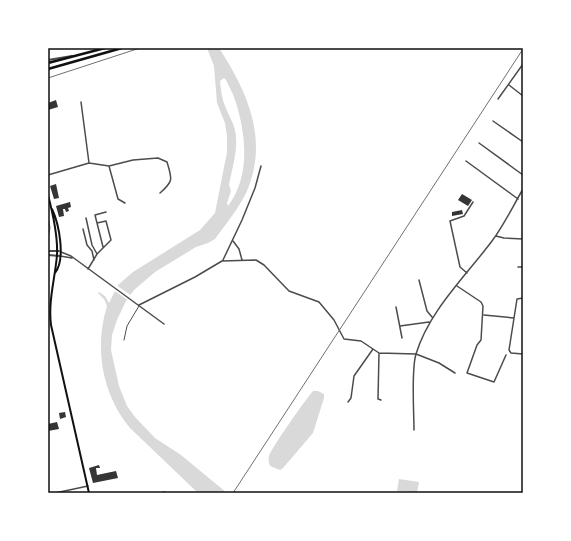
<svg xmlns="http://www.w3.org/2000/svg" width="571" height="541" viewBox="0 0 571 541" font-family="'Archivo Narrow',sans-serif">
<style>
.water{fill:#d9d9d9;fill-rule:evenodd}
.pier{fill:#fff}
.building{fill:#353535}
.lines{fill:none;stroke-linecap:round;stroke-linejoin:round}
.service{stroke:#4c4c4c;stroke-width:1}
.minor{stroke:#4c4c4c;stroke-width:1.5}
.tertiary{stroke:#4c4c4c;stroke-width:2}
.secondary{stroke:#111;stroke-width:2}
.primary{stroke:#111;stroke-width:2.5}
.tram{stroke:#707070;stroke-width:1}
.rail{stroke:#707070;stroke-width:1}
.neatline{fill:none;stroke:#111;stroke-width:1.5}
</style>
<rect width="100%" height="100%" fill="#fff"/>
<path class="water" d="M207 48H219C247 91 269 139 247 191 239 208 226 224 215 239L208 243 196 247 155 272 134 290 126 301 117 320 112 335 111 350 119 386 127 406 135 417 155 438 181 455 227 493H198L130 428C102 394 94 348 107 306L104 299 98 293 99 292 105 296 109 303 118 285 133 272 200 230 215 213 227 152V136L225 123 217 103 214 66ZM224 78 226 80C229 87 233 93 235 100 246 133 251 176 228 206L227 203 231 191 229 185C232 168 239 148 235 130 233 122 229 116 226 108 222 100 221 90 220 81Z
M313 391H318L324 394V398L313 433 283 468 280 470 270 466C269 463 268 460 269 456 272 447 306 399 313 391Z
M399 479 419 482 417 493 397 491Z"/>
<path class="pier" d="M116 285 132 296 129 301 112 289Z"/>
<path class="building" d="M56 100 58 107 48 110V103Z
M56 184 59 198 54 199 50 186Z
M462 194 472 200 468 206 458 200Z
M70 202 71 207 68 208 69 211 66 212 65 209H63L64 216 59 217 56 206Z
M462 210 463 214 452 216V212Z
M65 412 66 417 60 419 59 413Z
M57 422 59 429 48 431V424Z
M99 465 100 468H96L97 475 116 471 118 478 93 483 89 468Z"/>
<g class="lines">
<path class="service" d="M124 340 127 326 139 306"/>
<path class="minor" d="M509 85 523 96
M498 99 523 64
M81 102 89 163
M493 121 523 142
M479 143 523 175
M466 161 518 199
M109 166 118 199 125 203
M48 175 89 163 109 166 133 160 158 158 167 162C172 179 174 181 160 193
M86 218 92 245 97 254
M83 229 87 245 92 251 94 260
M496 236 504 238 523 239
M233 241 239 249 242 260
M103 247 95 215 106 212
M61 252 71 256 164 324
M60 256 72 258
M223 260 242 220 255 188 261 166
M518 267H523
M88 269 97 254 111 240 106 221 97 223
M467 273 460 267 450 221 464 216 473 202
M419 280 427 311 432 317
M457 286 481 302 483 306 481 340 477 345 467 373 494 382 506 355
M523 298 517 299 509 350 511 353 523 354
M139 305 195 277 222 261 256 260 264 265 289 291 319 302 334 320 344 339 361 341 379 353 416 354 439 363 455 373
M396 307 402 338
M484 315 514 318
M400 326 429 322
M379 353 378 399 381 400
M348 402 351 398 354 376 373 349
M414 430C414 412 411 370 416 354 429 311 465 277 492 241 504 225 513 206 523 189
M55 493 88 486
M161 493 165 492"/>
<path class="tertiary" d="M48 60 72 56
M48 251H59
M48 255 60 256"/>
<path class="secondary" d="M48 195C53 214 58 236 57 255 55 279 48 301 51 325L89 493
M52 209C59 224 66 259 55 273"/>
<path class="primary" d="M48 63 105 48
M48 69 122 48"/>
<path class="tram" d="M48 78 140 48
M48 216 50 228 48 238"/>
<path class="rail" d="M233 493 523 49"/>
</g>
<rect width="571" height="541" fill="none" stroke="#ffffff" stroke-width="98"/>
<rect x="49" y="49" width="473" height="443" class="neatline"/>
</svg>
